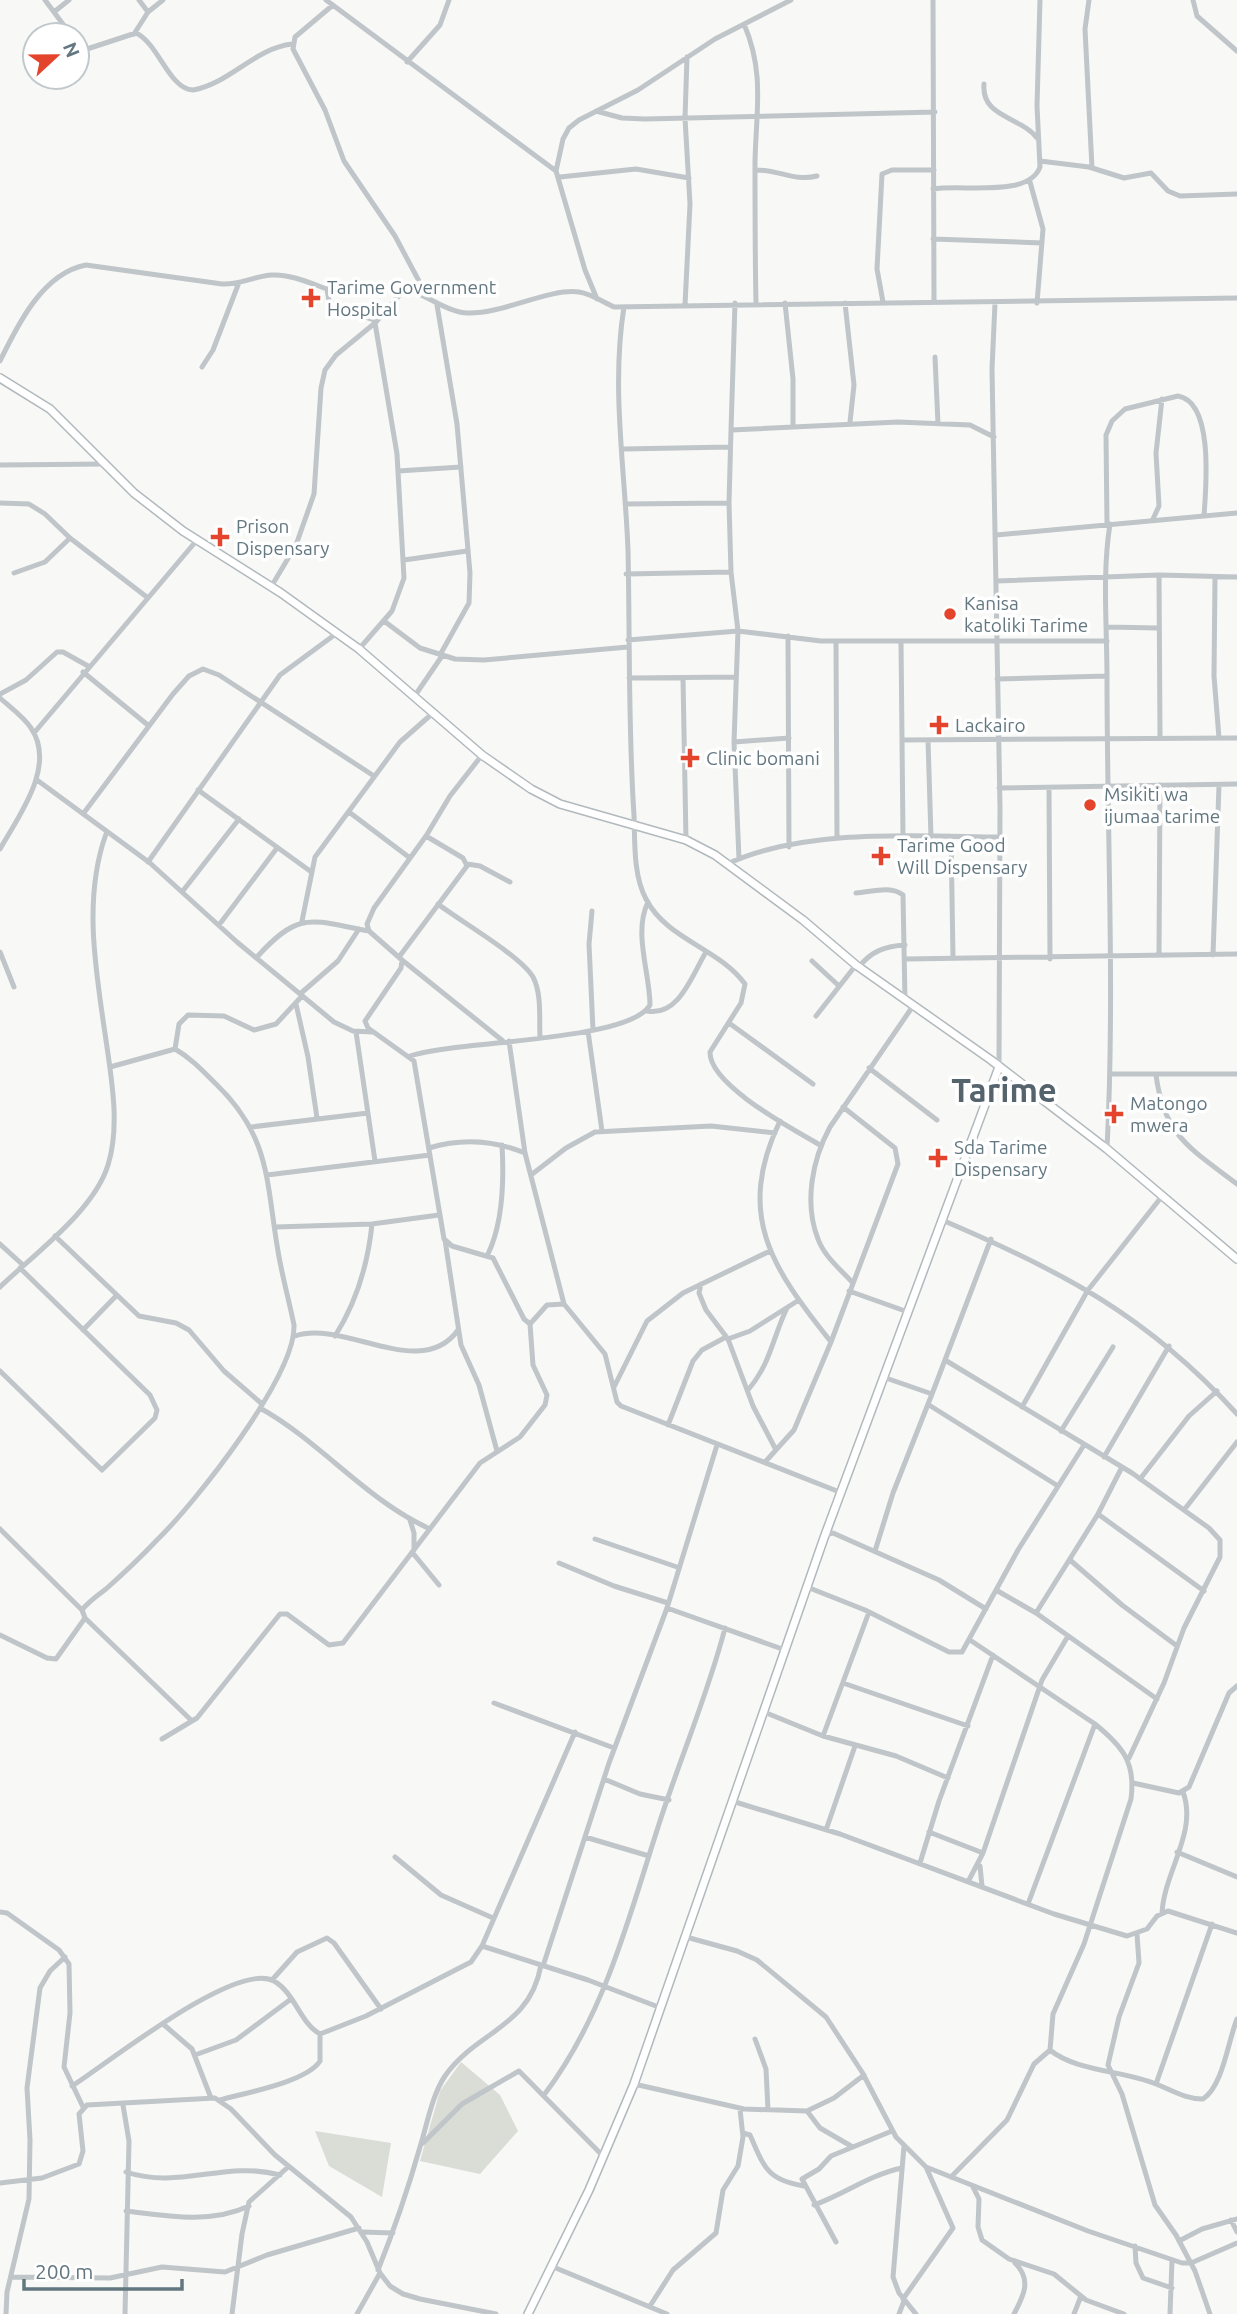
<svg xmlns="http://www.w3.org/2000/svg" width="1237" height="2314" viewBox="0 0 1237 2314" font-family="Ubuntu,sans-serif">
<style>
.pitch{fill:#d9ddd5}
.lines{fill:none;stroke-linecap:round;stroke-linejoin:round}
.secondary-casing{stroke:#b1b9bd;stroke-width:10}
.street{stroke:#bfc5c8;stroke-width:5}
.secondary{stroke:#fff;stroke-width:7}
.poi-dot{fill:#e3442b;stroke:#fff;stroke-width:2.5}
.labels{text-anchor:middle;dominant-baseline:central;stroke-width:7;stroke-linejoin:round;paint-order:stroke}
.poi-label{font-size:19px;fill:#637781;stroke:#fff;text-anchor:start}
.town-label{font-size:33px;font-weight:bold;fill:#55646c;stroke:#fff}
</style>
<rect width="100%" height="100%" fill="#f8f8f6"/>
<path class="pitch" d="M461 2062 500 2095 518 2131 480 2174 420 2161 440 2091Z
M315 2131 391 2143 382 2197 329 2166Z"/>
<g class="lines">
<defs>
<path id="secondary" d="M0 378 50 409 134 493 183 531 281 593 359 649 482 755 531 789 560 804 686 840 715 855 803 920 856 965 991 1060 1107 1149 1237 1259
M528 2314 589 2190 634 2084 825 1535 999 1067"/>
</defs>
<use href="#secondary" class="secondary-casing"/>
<path class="street" d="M45 0 71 35
M326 0 556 171 585 270 597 299
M933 0 934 302
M1089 0 1085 29 1092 168
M1193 0 1197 16 1237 51
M333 5 295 37 293 49 325 110 344 161 395 236 428 298
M54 12 69 0
M148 12 163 0
M744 24C765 73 756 111 755 162 755 209 755 256 756 303
M134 34 148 12 139 0
M77 42 87 49 136 33C159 44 169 89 193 90 229 84 255 48 292 44
M407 62 440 25 449 0
M984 84C981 118 1021 116 1038 139
M596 111 622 118 645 119 935 112
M1040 161 1089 167 1124 178 1151 173 1168 191 1180 196 1237 194
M755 170C778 169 794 182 817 176
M556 171 563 139 569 128 579 120 638 90 715 39 791 0
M560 177 636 169 689 178
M1030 182 1043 229 1037 303
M933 189C962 184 1029 198 1040 167L1037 106 1040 0
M933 239 1042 243
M883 302 877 269 882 174 892 170H934
M785 303 793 379V425
M845 303 854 385 850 422
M995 303 992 369 1000 807 999 1066
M437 305 457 424 470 573 469 603 440 655
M685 305 690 204 685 118 687 57
M624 307C611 387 625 470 628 550 630 639 628 727 634 815 635 841 633 875 646 899 667 940 719 948 745 984L741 1003 710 1052C709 1085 793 1129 820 1145
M935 357 938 424
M0 361C18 324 43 273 86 265L222 284C240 285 254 276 272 275 290 274 310 283 327 289L329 301 338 308 377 321
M202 367 213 350 238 285
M731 430 735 303
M624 449 730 447
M0 465 105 464
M398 471 461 467
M0 503 29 504 45 514 70 538 148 598
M625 504 729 503
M1153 519 1159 506 1156 453 1162 399
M1107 524 1106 435 1112 421 1125 409 1178 396C1214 402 1206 487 1204 516
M996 535 1237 513
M404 560 467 551
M14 573 45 562 70 538
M626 574 731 572
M1159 575 1160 737
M1215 577 1214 676 1219 738
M996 581 1159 575 1237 577
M271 587 296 545 314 494 321 388 325 370 336 355 375 323 403 291C417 287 445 313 468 313 503 314 549 288 579 292 592 294 603 302 614 307L1237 298
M384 621 420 648 455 659 484 660 628 647
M1107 627 1158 628
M788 636 789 847
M628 640 738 631 821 641H1107
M836 641 837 838
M901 641 903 837
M359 649 392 611 404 578 397 454 375 323
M83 672 149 726
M629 678 736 677
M683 678 686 840
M997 679 1107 676
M0 694 26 680 57 652H63L88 666
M414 697 442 656
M0 698C10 707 24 717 31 728 57 766 18 817 0 849
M34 733 197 540
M902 740 1237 738
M928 740 931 837
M734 742 789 738
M482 755 450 796 426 836 374 908 367 924 369 931 402 960 401 968 365 1021 368 1028 414 1061 444 1239 452 1246 493 1258 524 1319 530 1324 547 1305 564 1304 605 1354 617 1402 621 1406 842 1493
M37 780 150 863 237 942 334 1022 353 1031 372 1032
M999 788 1237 784
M1049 788 1050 959
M198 790 310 871
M349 812 410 858
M83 814 173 694 189 676 203 669 219 675 374 776
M951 837 953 957
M739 859 734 742 738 631 731 572 729 503 731 430 898 422 970 425 994 437
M148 862 280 675 337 633
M467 864 480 866 510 882
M727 864C804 828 916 836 999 837
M182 892 239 819
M856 893C871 892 891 885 903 895L905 1000
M438 904C460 921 521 956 533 977 542 994 539 1019 540 1037
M592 911 589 944 593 1030
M302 921 315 857 400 742 433 713
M219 925 277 848
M0 952 14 987
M1159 955 1160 785
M1213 955 1219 785
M257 957C300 909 312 921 369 931
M399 957 467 866 463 858 426 836
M906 959 1237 954
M402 960 503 1041
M812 961 839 986
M859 967C871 951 886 946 905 945
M300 994 338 961 359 929
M296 1004 308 1057 317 1118
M647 1011C679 1017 692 975 706 952
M816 1016 856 965
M729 1023 813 1084
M588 1031 602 1131
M356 1032 375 1161
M509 1041 525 1153 564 1304
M175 1049 179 1024 188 1015 224 1016 254 1030 276 1024 302 996
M410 1056C458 1040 629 1042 650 1005 650 973 633 933 648 902
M110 1067 175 1049C191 1058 203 1071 216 1084 271 1137 266 1182 278 1251 282 1276 289 1300 294 1325 296 1376 195 1503 157 1540 141 1557 124 1573 106 1589 98 1595 88 1602 82 1610L85 1618 192 1721
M869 1068 937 1120
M1110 1074H1237
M1156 1075C1164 1136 1190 1148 1237 1184
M780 1121C735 1215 772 1268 831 1342
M251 1127 368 1113
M429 1148C462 1138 493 1140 525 1153
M1107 1149C1115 992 1107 835 1107 677 1107 626 1102 574 1110 524
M267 1175 430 1155
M531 1175 566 1148 595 1132 711 1126 775 1133
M942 1220C1062 1271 1148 1316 1237 1414
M276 1227 372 1224 439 1215
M55 1236 139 1316 176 1323 189 1330 224 1371 262 1404
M445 1240 461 1345 479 1385 497 1451
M0 1244 23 1265
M488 1254C503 1223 504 1179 502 1145
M852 1282C840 1269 824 1256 818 1239 804 1203 812 1160 830 1127L913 1006
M701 1284 699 1293 706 1310 728 1339 753 1406 776 1450
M0 1287C34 1254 94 1211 108 1165 119 1130 113 1089 108 1054 98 982 81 903 106 834
M849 1291 908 1312
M83 1330 117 1295
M295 1336C344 1319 421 1382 458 1330
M335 1336C356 1303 368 1263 372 1224
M728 1339 750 1331 799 1300
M945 1360 991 1239
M0 1371 102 1470 155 1418 157 1410 150 1395 20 1268
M883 1377 932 1394 945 1360 1132 1473 1209 1528 1220 1540V1557L1184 1628 1164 1683 1129 1758
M614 1387 647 1321 683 1293 770 1251
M748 1390C771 1363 772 1339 787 1308
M929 1405 1058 1486
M1022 1407 1088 1290 1163 1195
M260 1408C321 1442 366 1500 430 1529
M668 1425 693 1361 702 1350 726 1337
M1061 1431 1113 1347
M1104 1457 1169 1346
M766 1461 794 1430 831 1342 898 1164 895 1148 843 1107
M1140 1479 1189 1416 1217 1391
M1184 1510 1237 1442
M1098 1514 1204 1591
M410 1520 414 1533V1550
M0 1529 82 1610
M825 1535 833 1533 939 1580 986 1609
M595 1539 677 1567
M875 1551 893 1493 932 1394
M412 1552 439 1585
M1070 1560 1122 1605 1177 1646
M559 1563 614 1586 668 1603
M807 1587 865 1610 949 1652H962L1018 1550 1084 1445
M996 1590 1036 1613 1157 1699
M667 1608 785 1650
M1036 1613 1098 1514 1122 1467
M0 1635 47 1658 56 1659 85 1618
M970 1640 1095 1724C1122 1746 1136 1762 1131 1799L1084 1944 1053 2014 1050 2050C1075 2071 1125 2071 1156 2084 1172 2090 1185 2099 1203 2099 1223 2086 1228 2041 1237 2019
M843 1683 968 1726
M494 1703 614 1748
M764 1712 823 1736 896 1756 948 1778
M823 1736 869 1612
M162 1739 197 1718 280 1614H287L329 1645 343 1643 480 1463 520 1437 545 1405 547 1395 533 1365 530 1324
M604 1779 640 1794 669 1800
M1133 1783 1179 1793 1189 1787 1229 1693 1237 1686
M732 1801 840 1834 1054 1914 1127 1936 1147 1929 1157 1916 1168 1911 1237 1933
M826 1830 855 1746
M929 1832 983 1853
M585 1837 649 1856
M1177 1852 1237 1877
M395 1857 441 1895 493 1918
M920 1863 939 1801 993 1655
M980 1866 982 1886
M969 1880 983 1853 1042 1680 1068 1636
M1028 1904 1095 1724
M0 1912 7 1913 59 1950 69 1964 70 2013 64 2067 83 2107
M1162 1913C1164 1872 1198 1832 1183 1792
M1137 1934 1139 1963 1119 2017 1108 2065 1122 2094 1155 2205 1176 2235 1195 2271 1210 2314
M686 1937 737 1951 757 1960 826 2017 862 2072 896 2137 926 2167 1088 2231 1182 2263H1191L1237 2243
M482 1946 588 1980 661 2008
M543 1966 609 1763 667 1608 717 1445
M272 1980 297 1952 327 1938 334 1943 381 2009
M163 2024 192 2049 211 2098
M755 2039 766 2069 768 2110
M195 2055 236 2040 291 1999
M634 2084 744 2109 807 2111 834 2098 864 2075
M1156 2084 1212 1924
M72 2086C107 2064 236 1960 274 1981 295 1993 300 2023 320 2034L366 2016 471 1962 482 1946 575 1732
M544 2095C606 2013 629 1916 660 1821 681 1756 708 1694 725 1628
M220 2100C244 2093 307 2082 320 2061V2034
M123 2105 129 2141 125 2314
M807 2111 820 2128 851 2146
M743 2133 750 2135C764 2166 766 2180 804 2186
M423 2143 462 2104 519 2071 603 2156
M904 2146 893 2277 899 2293 916 2314
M126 2172C180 2190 225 2160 280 2175
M951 2177 1007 2120 1034 2064 1050 2050
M0 2183 42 2178 79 2164 83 2151 79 2114 87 2105 215 2098 231 2109 275 2155 351 2217 367 2242 380 2273 390 2286 403 2294 420 2299 496 2314
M973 2187 979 2199 978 2227 982 2240 1009 2259 1054 2274 1086 2300 1124 2314
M814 2205C845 2194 869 2175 902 2168
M126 2211C167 2216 211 2224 249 2206
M1231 2220 1237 2232
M362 2232 393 2233
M1179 2241 1202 2229 1237 2219
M836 2242 802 2179 819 2169 831 2156 892 2131
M1135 2246 1136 2263 1143 2278 1172 2288
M551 2266 667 2314
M378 2270C394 2230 408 2189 420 2147 427 2125 432 2095 445 2076 476 2031 530 2028 541 1965
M11 2277 110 2278 162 2267 225 2272 267 2255 359 2228
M903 2299 953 2228 926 2167
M650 2306 673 2270 716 2233 723 2190 738 2166 743 2137 740 2109
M6 2314 7 2292 29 2199 30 2140 27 2088 40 1988 50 1971 65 1957
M232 2314 242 2234 249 2202 288 2167
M357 2314 380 2273
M899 2314 904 2301
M1014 2314C1024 2295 1032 2280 1015 2263
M1074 2314 1081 2296
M1170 2314 1172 2260"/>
<use href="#secondary" class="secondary"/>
</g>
<g class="poi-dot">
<path d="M307.5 287.5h7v7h7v7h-7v7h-7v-7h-7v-7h7z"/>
<path d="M216.5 526.5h7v7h7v7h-7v7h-7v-7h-7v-7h7z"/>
<circle cx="950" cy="614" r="7"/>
<path d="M935.5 714.5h7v7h7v7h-7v7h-7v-7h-7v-7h7z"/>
<path d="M686.5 747.5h7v7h7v7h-7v7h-7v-7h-7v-7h7z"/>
<circle cx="1090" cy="805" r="7"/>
<path d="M877.5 845.5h7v7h7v7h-7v7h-7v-7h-7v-7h7z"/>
<path d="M1110.5 1103.5h7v7h7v7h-7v7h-7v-7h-7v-7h7z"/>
<path d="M934.5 1147.5h7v7h7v7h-7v7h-7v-7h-7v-7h7z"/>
</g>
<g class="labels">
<g class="poi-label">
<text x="327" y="287">Tarime Government<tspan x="327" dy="22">Hospital</tspan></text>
<text x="236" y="526">Prison<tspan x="236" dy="22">Dispensary</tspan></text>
<text x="964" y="603">Kanisa<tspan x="964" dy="22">katoliki Tarime</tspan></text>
<text x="955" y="725">Lackairo</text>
<text x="706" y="758">Clinic bomani</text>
<text x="1104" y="794">Msikiti wa<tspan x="1104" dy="22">ijumaa tarime</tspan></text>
<text x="897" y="845">Tarime Good<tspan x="897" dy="22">Will Dispensary</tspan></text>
<text x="1130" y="1103">Matongo<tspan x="1130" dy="22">mwera</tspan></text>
<text x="954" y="1147">Sda Tarime<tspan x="954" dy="22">Dispensary</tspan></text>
</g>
<g class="town-label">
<text x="1004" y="1089">Tarime</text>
</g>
</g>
<g transform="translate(56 56) rotate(68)"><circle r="33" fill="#ffffff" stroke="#c1c9cd" stroke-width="2"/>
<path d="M0-5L12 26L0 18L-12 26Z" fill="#e3442b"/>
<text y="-10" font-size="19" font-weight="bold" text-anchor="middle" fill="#637781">N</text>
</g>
<path d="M24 2279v10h158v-10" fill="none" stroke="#637781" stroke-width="3.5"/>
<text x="35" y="2279" font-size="21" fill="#637781" stroke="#ffffff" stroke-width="5" paint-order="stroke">200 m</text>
</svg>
